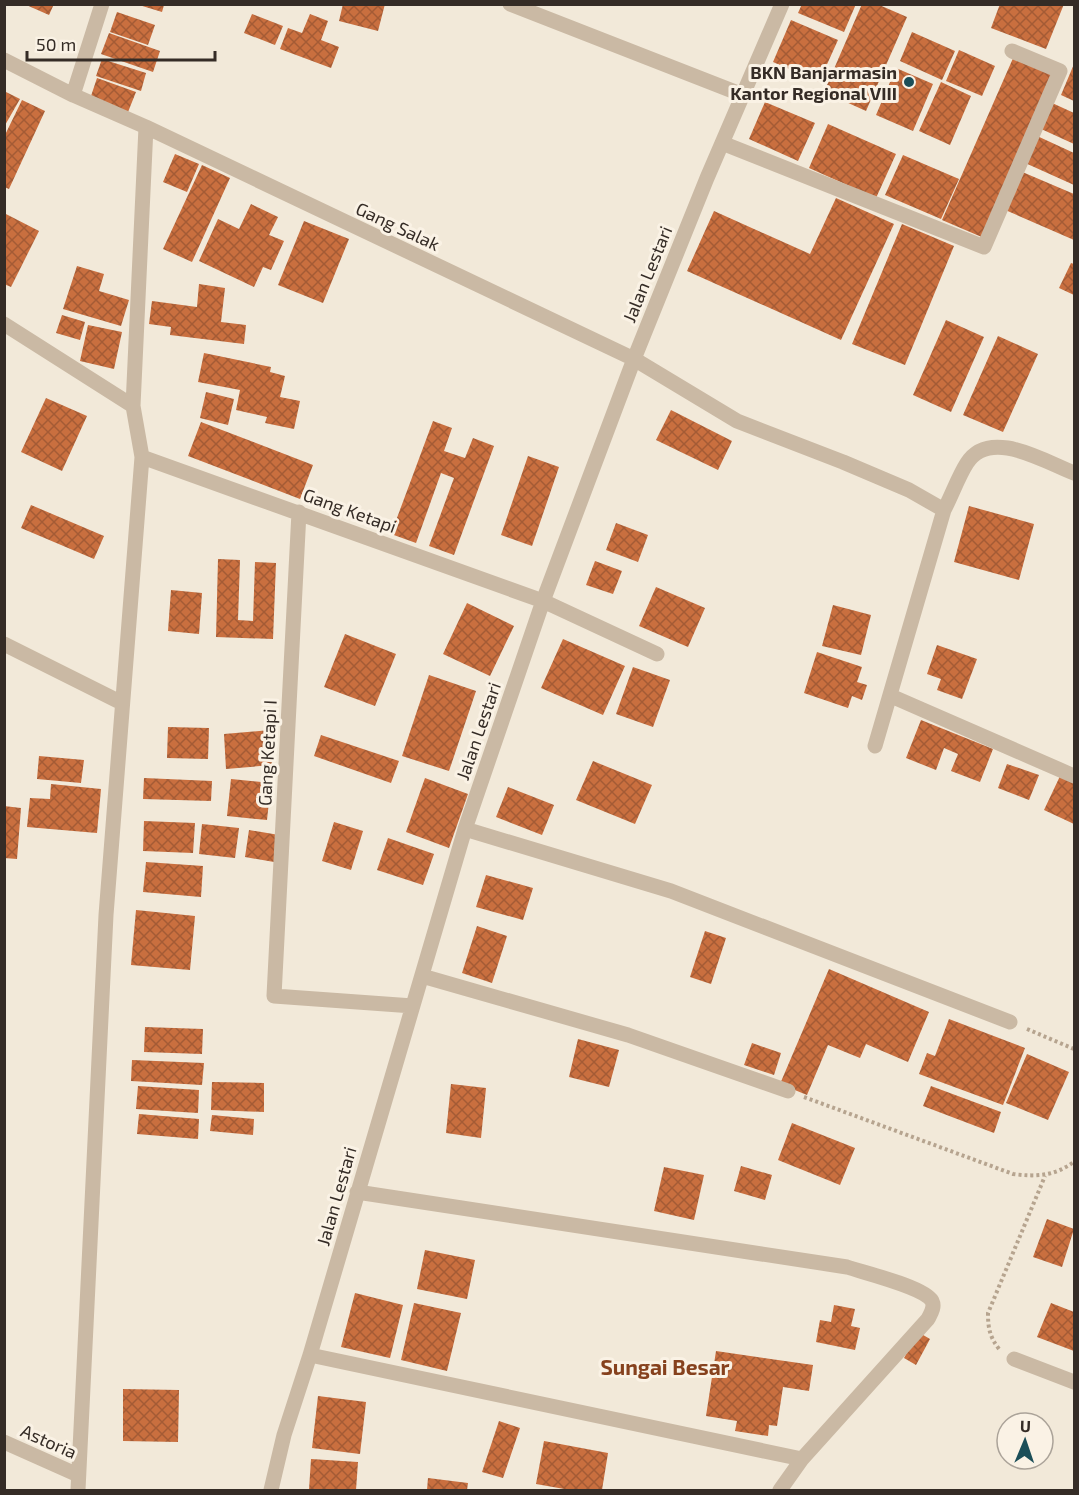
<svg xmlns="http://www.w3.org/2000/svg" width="1079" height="1495" viewBox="0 0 1079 1495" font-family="'Exo 2',sans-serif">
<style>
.building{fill:url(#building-cross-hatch)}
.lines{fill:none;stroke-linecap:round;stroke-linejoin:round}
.path{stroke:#b6a48f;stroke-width:4;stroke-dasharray:3 3;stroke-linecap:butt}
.minor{stroke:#cab9a4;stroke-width:15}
.poi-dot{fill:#1b4e58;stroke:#faf2e5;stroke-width:2}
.labels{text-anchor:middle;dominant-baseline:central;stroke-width:6;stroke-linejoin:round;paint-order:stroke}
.poi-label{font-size:18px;font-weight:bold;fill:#352c26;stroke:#faf2e5;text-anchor:end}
.street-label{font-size:18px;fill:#352c26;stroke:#faf2e5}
.quarter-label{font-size:21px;font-weight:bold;fill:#86411d;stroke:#faf2e5}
</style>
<defs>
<pattern id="building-cross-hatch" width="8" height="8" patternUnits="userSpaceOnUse" patternTransform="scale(1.5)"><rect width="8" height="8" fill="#c96f3f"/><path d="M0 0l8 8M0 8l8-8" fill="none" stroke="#a45b35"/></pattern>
</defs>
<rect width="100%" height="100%" fill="#f2e9d9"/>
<path class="building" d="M24 4H54L49 15Z
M343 4H385L378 31 339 21Z
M802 4H856L844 32 798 13Z
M862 4H877L907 17 866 111 824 92Z
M1000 4H1064L1046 49 991 28Z
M139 5H164L162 12Z
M117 12 155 25 148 45 110 32Z
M252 14 283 26 275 45 244 33Z
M310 14 328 21 321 40 339 47 331 68 280 49 288 28 302 33Z
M791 20 838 40 819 82 773 62Z
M912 32 955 51 942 80 900 61Z
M109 33 160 51 153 72 101 54Z
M959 50 995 66 982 96 946 81Z
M1014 56 1056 74 984 238 942 220Z
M102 59 146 73 141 91 96 76Z
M1074 64V101L1061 95Z
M896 68 933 84 913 131 876 115Z
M97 78 136 92 128 112 90 99Z
M941 82 971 96 950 145 919 131Z
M4 91 20 99 4 127Z
M22 100 45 111 9 189 4 187V137Z
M765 102 815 123 798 161 749 139Z
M1050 102 1074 113V144L1039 128Z
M828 124 896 154 876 198 809 168Z
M1035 135 1074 153V185L1023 162Z
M175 154 199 164 187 192 163 182Z
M903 155 959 179 941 219 885 195Z
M202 165 230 178 192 262 163 249Z
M1020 171 1074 194V240L1003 209Z
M836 198 894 224 841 340 687 271 714 211 810 254Z
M251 204 278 217 269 235 284 241 271 270 263 267 254 287 199 261 218 219 239 229Z
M4 213 39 231 11 287 4 284Z
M304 221 349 239 323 303 278 285Z
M902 224 954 246 905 365 852 344Z
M1071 263 1074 264V295L1059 288Z
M77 266 104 274 99 291 129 300 121 326 63 309Z
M199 284 225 288 221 322 246 325 244 344 170 335 171 327 149 324 152 301 197 307Z
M62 315 85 322 80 340 56 333Z
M946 320 984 337 951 412 913 395Z
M88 325 122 332 114 369 80 361Z
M998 336 1038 354 1003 432 963 415Z
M204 353 271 367 270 372 285 376 280 397 300 401 294 429 265 423 267 417 236 410 240 390 198 382Z
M206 392 234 399 228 425 200 418Z
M46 398 87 416 62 471 21 452Z
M671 410 732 441 718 470 656 440Z
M433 421 452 428 444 451 465 458 473 438 494 446 454 555 429 546 454 478 441 473 416 543 391 534Z
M201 422 313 465 300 499 188 456Z
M528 456 559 467 532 546 501 535Z
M31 505 104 536 94 559 21 528Z
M969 506 1034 524 1019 580 954 562Z
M616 523 648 535 638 562 606 550Z
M218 559 240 560 238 620 253 621 255 562 276 563 273 639 216 637Z
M595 561 622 571 613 594 586 585Z
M656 587 705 608 688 647 639 626Z
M171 590 202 593 199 634 168 631Z
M467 603 514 626 490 676 443 654Z
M833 605 871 615 861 655 822 646Z
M345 634 396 654 375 706 324 687Z
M563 639 625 666 603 715 541 688Z
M937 645 977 659 962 699 937 690 941 679 927 674Z
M817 652 862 667 857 682 867 685 862 700 852 696 848 708 804 693Z
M633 667 670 680 653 727 616 714Z
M429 675 476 691 449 771 402 756Z
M921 720 993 749 980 782 951 771 958 754 944 748 936 770 906 758Z
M168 727 209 728 208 759 167 758Z
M270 730 272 765 226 769 224 734Z
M321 735 399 761 391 783 314 756Z
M39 756 84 760 81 783 37 779Z
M593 761 652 785 635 824 576 800Z
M1007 764 1039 775 1029 800 998 788Z
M1061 774 1074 780V824L1044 810Z
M144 778 212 781 211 801 143 799Z
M425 778 468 794 449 848 406 832Z
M231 779 271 783 267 820 227 816Z
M51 784 101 789 97 833 27 827 30 798 50 799Z
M508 787 554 805 542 835 496 817Z
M4 806 21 808 17 859 4 858Z
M144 821 195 823 193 853 143 851Z
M334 822 363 831 351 870 322 861Z
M202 824 239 828 235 858 199 854Z
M249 830 279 835 274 862 245 857Z
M388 838 434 854 423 885 377 870Z
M146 862 203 866 201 897 143 892Z
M486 875 533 888 523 920 476 907Z
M136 910 195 916 190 970 131 965Z
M477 926 507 936 492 983 462 973Z
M705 931 726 938 711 984 690 977Z
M829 969 929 1012 908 1062 866 1044 860 1058 828 1045 807 1095 780 1084Z
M949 1019 1025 1048 1003 1105 919 1074 927 1053 935 1056Z
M145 1027 203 1029 202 1054 144 1052Z
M578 1039 619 1050 609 1087 569 1077Z
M752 1043 781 1053 774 1075 744 1065Z
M1027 1054 1069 1072 1048 1120 1006 1103Z
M132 1060 204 1063 202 1085 131 1081Z
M212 1082 264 1083V1112L211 1110Z
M451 1084 486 1088 481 1138 446 1133Z
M138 1086 199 1090 198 1113 136 1109Z
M931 1086 1001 1112 994 1133 923 1106Z
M139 1114 199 1119 198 1139 137 1134Z
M212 1115 254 1119 253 1135 210 1131Z
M792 1123 855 1148 840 1185 778 1160Z
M741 1166 772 1175 765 1200 734 1191Z
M664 1167 704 1175 694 1220 654 1211Z
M1047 1219 1074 1229 1062 1267 1033 1257Z
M425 1250 475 1260 467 1299 417 1289Z
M355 1293 403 1305 390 1358 341 1347Z
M414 1303 461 1313 447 1371 401 1360Z
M1051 1303 1074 1312V1351L1037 1337Z
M834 1305 855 1309 851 1326 860 1328 855 1350 816 1342 820 1320 831 1322Z
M918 1332 930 1339 916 1365 904 1358Z
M716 1351 813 1365 809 1391 783 1387 777 1426 769 1425 768 1436 735 1431 737 1421 706 1416Z
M123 1389 179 1390 178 1442 123 1441Z
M318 1396 366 1402 360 1454 312 1448Z
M499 1421 520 1428 503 1478 482 1472Z
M544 1441 608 1453 602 1490H570L536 1484Z
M311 1459 358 1462 356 1490H309Z
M428 1478 468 1483 467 1490H427Z"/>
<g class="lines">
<path class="path" d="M1027 1029 1074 1049
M804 1097 1013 1174C1037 1177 1054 1176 1074 1162
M999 1349C990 1337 988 1329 988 1313L1045 1176"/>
<path class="minor" d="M510 4 743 95
M4 60 73 95 146 127 634 359 737 421 843 462 909 490 944 510 875 746
M73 95 102 4
M722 143 984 247 1060 71 1012 51
M4 324 133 406
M142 457 543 601 657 654
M944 510C952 495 958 477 967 463 990 427 1045 462 1074 473
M299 512 274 996 413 1006
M4 644 122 703
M891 696 1074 776
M465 829 671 891 1010 1022
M422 976 628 1035 788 1091
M357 1192 847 1267C865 1273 924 1287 932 1301 935 1307 931 1313 928 1319L802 1459 780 1490
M310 1355 802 1459
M1014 1359 1074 1382
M4 1442 78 1475
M78 1490 106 915 142 457 133 406 146 127
M271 1490 284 1435 310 1355 465 829 543 601 634 359 707 178 782 4"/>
</g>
<circle class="poi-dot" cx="909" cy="82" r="6"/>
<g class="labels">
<g class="poi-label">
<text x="897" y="72">BKN Banjarmasin<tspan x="897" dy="21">Kantor Regional VIII</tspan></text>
</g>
<g class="street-label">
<text transform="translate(398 226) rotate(25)">Gang Salak</text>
<text transform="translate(647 274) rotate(-68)">Jalan Lestari</text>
<text transform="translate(350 510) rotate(20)">Gang Ketapi</text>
<text transform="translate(478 731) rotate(-71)">Jalan Lestari</text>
<text transform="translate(267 753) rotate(-87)">Gang Ketapi I</text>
<text transform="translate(336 1196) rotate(-74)">Jalan Lestari</text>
<text transform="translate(49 1441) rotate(24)">Astoria</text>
</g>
<g class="quarter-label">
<text x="665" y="1366">Sungai Besar</text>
</g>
</g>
<rect width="1079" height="1495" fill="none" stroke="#352c26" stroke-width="12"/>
<g transform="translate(1025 1441) rotate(2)"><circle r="28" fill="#faf2e5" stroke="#aba399" stroke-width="1.5"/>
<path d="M0-4.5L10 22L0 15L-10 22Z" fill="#1b4e58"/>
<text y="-9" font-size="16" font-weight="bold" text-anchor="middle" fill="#352c26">U</text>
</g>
<path d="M27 51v9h188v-9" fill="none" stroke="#352c26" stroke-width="3"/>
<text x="36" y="51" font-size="18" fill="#352c26" stroke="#faf2e5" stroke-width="4.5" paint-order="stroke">50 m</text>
</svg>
